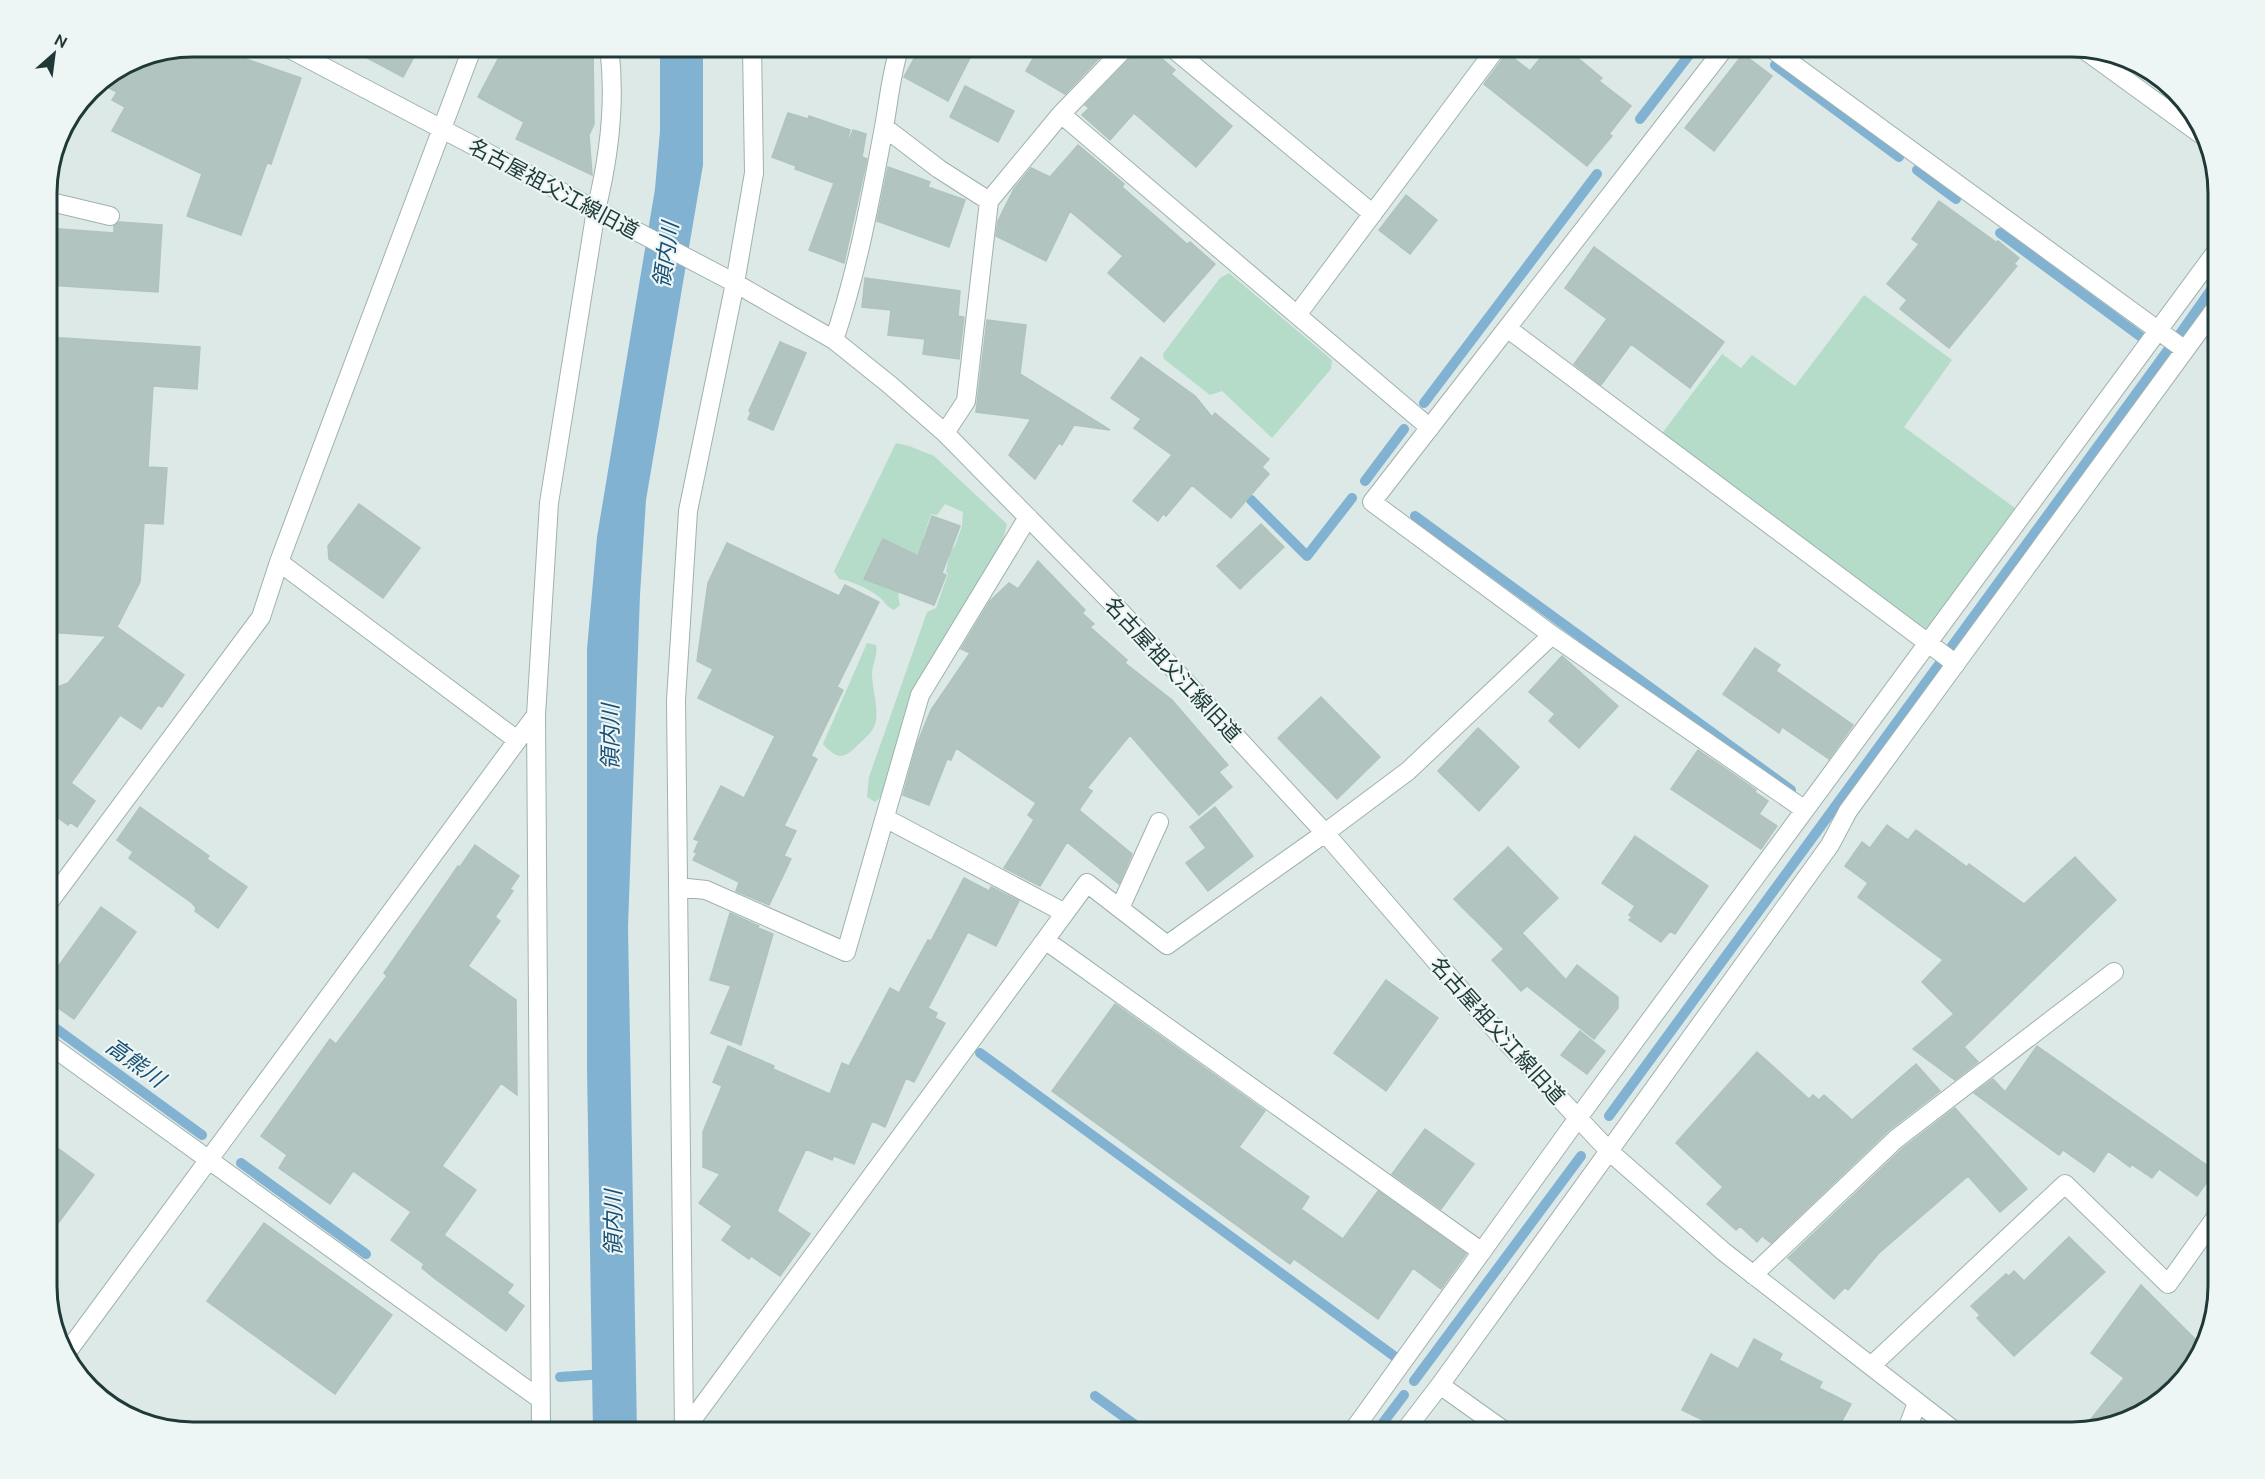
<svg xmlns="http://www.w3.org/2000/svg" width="2265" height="1479" viewBox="0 0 2265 1479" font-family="Ubuntu,'Noto Sans JP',sans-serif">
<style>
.green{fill:#b4dcc8}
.water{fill:#81b2d2}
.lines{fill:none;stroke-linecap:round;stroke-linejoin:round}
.stream{stroke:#81b2d2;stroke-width:10}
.building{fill:#b2c4c0;stroke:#afc3bf;stroke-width:1.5}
.minor-casing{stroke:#9fb1af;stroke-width:20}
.minor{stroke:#fff;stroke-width:18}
.labels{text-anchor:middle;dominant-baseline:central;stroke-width:4.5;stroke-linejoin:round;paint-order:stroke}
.street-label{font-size:21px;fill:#1e3938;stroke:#edf6f4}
.water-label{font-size:22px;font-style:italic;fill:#174f76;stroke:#edf6f4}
.rim{fill:none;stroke:#1e3938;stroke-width:3}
</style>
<rect width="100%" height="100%" fill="#dce9e7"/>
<path class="green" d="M1229 273 1332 360 1331 369 1272 438 1222 391 1210 395 1164 359 1163 354 1220 278Z
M1864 295 1952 360 1904 427 2015 508 1925 631 1660 436 1722 354 1741 368 1752 355 1795 386Z
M896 443 909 446 934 456 1007 524 1002 543 918 685 881 797 875 802 867 797 869 777 927 612 936 608 948 574 946 572 950 551 955 546 962 526 963 512 945 504 937 515 931 514 923 538 925 541 919 561 910 564 898 596 900 605 894 610C886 606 885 602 879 597 869 589 852 581 839 579L834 571Z
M867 643 876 645C878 655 873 663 872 673 872 688 878 704 876 720 875 730 867 736 860 743 845 757 840 763 823 744Z"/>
<path class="water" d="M660 47H703V165L646 500 640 595 628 927 637 1432H593L587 1068V649L597 537 655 189 660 131Z"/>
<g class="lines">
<path class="stream" d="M1775 65 1899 157
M1640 119 1696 46
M1917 170 1956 199
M2000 233 2144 339
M2180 334 2218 280
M1424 403 1597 174
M1365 481 1404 429
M1251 500 1307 556 1352 498
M1415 516 1791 790
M1950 649 2168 350
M47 1022 202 1135
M980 1053 1394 1356
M1609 1116 1940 663
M241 1163 366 1254
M560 1377 605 1374
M1414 1381 1581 1156
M1095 1396 1145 1432
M1376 1432 1404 1395"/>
</g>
<path class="building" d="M194 46H223L246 59 301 78 271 164 267 163 241 235 187 216 202 174 112 131 125 107 112 100 117 92 99 83 138 58Z
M345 46H420L403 77Z
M505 46H593L594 124 589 135 592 175 516 139 524 122 478 97Z
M921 46H976L948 101 904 77Z
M1040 46H1097L1104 53 1065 94 1026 71Z
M1142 46H1147L1175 70 1171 74 1232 126 1196 167 1134 113 1110 140 1082 115 1089 108 1085 105Z
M1550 46H1563L1602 78 1599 81 1631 106 1609 134 1612 136 1587 166 1484 84 1507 53 1530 71Z
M1743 54 1772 76 1714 151 1685 128Z
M965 86 1014 111 998 142 950 117Z
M788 113 808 119 809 116 850 130 848 138H850L853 130 866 134 862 157 867 159 844 263 809 250 834 183 795 169 796 166 772 157Z
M1078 145 1124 184 1122 187 1187 244 1190 242 1215 264 1164 322 1108 273 1123 256 1070 211 1046 261 996 236 998 221 1014 189 1031 168 1050 177Z
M888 167 930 182 928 187 965 200 949 247 877 221Z
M1406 195 1437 220 1410 254 1379 230Z
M1939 201 1996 242 1998 241 2019 258 2014 264 2017 266 1949 348 1900 309 1907 300 1887 284 1919 244 1912 239Z
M119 222 162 225 158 292 47 285V228L114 233V226Z
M1594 247 1724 342 1690 388 1631 344 1601 385 1574 364 1607 319 1565 288Z
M865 278 960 291 958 316 964 317 959 359 923 354 925 339 888 335 891 310 862 307Z
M987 320 1026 325 1020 374 1110 430 1074 425 1062 445 1059 443 1035 479 1009 455 1031 419 976 412Z
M47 337 200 347 197 389 153 386 148 467 167 468 163 524 144 523 140 582 117 627 184 675 162 707 158 705 141 729 120 715 71 783 95 801 77 827 70 822 68 825 50 812 47 817V691L68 683 106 636 47 632Z
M780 342 806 353 773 430 748 419 751 412 749 411Z
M1141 357 1195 396 1212 417 1215 413 1269 459 1262 467 1269 474 1231 518 1192 485 1166 516 1163 514 1158 521 1133 501 1172 455 1134 428 1141 419 1111 398Z
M359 504 420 548 383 598 329 559 328 546Z
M932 516 960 526 942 573 946 575 934 605 864 579 883 539 918 556Z
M1261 524 1284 547 1240 589 1217 566Z
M727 543 839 596 845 585 879 602 837 687 843 690 811 756 817 759 784 826 796 831 784 856 791 859 769 905 736 891 739 882 693 860 697 853 694 852 699 841 694 839 721 786 744 798 775 736 698 698 713 669 697 661 708 583Z
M1038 561 1085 610 1082 613 1094 624 1090 627 1127 660 1125 663 1172 700 1228 765 1219 772 1232 787 1199 815 1130 735 1087 788 1092 791 1079 810 1132 854 1119 884 1067 842 1040 886 1004 868 1034 820 1028 815 1036 803 956 748 951 760 947 759 929 805 903 795 917 744 931 710 970 653 961 649 990 601 1009 583 1018 589Z
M1755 648 1780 665 1776 671 1853 725 1829 759 1782 727 1779 733 1723 694Z
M1562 656 1618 706 1579 748 1549 721 1555 714 1529 692Z
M1321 697 1380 757 1337 799 1278 738Z
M1478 728 1519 767 1479 811 1438 771Z
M1698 750 1756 790 1755 792 1768 801 1759 814 1777 826 1761 849 1671 789Z
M140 807 209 856 207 859 247 887 218 928 195 911 196 908 192 903 129 858 133 852 117 840Z
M1215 807 1253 856 1208 891 1186 863 1206 848 1190 827Z
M1887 825 1908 840 1916 830 1967 867 1969 864 2024 904 2075 857 2116 900 1964 1047 1978 1062 1955 1080 1913 1049 1954 1014 1922 982 1943 960 1858 897 1868 883 1845 866 1862 842 1870 848Z
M1635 836 1708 886 1675 934 1670 931 1661 942 1629 920 1632 917 1629 915 1635 906 1602 883Z
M475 845 519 876 510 889 513 891 495 917 500 921 468 966 516 1000 517 1095 501 1083 442 1166 476 1190 444 1235 513 1285 507 1293 524 1306 506 1331 434 1278 422 1268 424 1264 391 1240 411 1212 353 1171 330 1204 279 1168 287 1155 261 1136 330 1039 336 1044 387 976 384 973 458 866 460 867Z
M1508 847 1558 898 1522 933 1566 980 1577 965 1618 997V1008L1594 1039 1527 986 1521 991 1492 960 1504 949 1454 899Z
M964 878 989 891 991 887 1019 901 996 946 968 932 928 1008 937 1013 935 1018 945 1023 914 1082 906 1078 885 1127 872 1121 854 1164 834 1156 832 1160 806 1149 777 1211 810 1234 780 1276 751 1256 749 1259 722 1240 732 1226 699 1203 720 1174 703 1167V1132L722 1086 713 1082 728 1046 774 1066 773 1069 830 1094 842 1063 849 1066 890 988 899 993 928 940 931 941Z
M101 907 136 932 74 1019 47 1000V982Z
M730 913 759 926 758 928 773 934 741 1045 711 1033 731 986 710 980Z
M1386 980 1438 1018 1386 1091 1334 1053Z
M1115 1004 1265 1111 1239 1147 1309 1197 1301 1209 1343 1239 1378 1191 1466 1254 1441 1289 1413 1268 1378 1319 1294 1259 1290 1264 1052 1091Z
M1580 1031 1605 1051 1587 1074 1561 1055Z
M2037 1046 2215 1171 2197 1196 2159 1169 2152 1178 2131 1164 2130 1167 2108 1151 2094 1172 2063 1150 2059 1155 1974 1093 1993 1079 2005 1092Z
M1757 1052 1809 1099 1813 1095 1819 1100 1824 1095 1852 1120 1916 1064 1940 1091 1888 1131 1771 1243 1762 1236 1757 1242 1740 1226 1736 1230 1707 1204 1723 1187 1676 1143Z
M1955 1108 2027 1189 2000 1212 1968 1176 1879 1253 1848 1290 1845 1287 1834 1299 1788 1258 1903 1148Z
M1425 1129 1474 1164 1441 1209 1392 1174Z
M59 1149 94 1175 47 1238V1166Z
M264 1223 392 1315 335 1394 207 1301Z
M2069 1237 2105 1272 2014 1356 1977 1318 1980 1315 1971 1306 2006 1274 2009 1276 2014 1271 2024 1281Z
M2141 1285 2201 1345 2194 1367 2145 1413 2083 1429 2124 1378 2091 1353Z
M1754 1339 1782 1354 1779 1360 1822 1382 1819 1388 1851 1404 1836 1432H1704L1709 1423 1682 1410 1711 1354 1738 1369Z"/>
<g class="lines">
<defs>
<path id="minor" d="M284 46 735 283 834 340 890 385 945 433 1121 612 1325 833 1499 1034 1610 1152 1724 1252 1956 1432
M1170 46 1373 214
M1768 46 2185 350
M2086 51 2203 136
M1061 114 1127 46
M884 127 939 169 989 201 1061 114 1297 315 1498 46
M47 201 110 216
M1297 315 1430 428
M1507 328 1956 664
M834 340C857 273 871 197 884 127 889 100 891 73 900 46
M945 433 966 401 989 201
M279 562 517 740
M1552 635 1805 810
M885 818 1065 913
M678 887 706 890 846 952 920 695 1028 517
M47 905 261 617 279 562 473 46
M1120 908 1159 822
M1045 940 1482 1252
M47 1043 540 1399
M1753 1275 1896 1139 2114 972
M65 1355 536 715
M1871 1366 2065 1184 2168 1284 2218 1214
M684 1431 1087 883 1167 945 1325 833 1408 771 1552 635 1372 502 1726 46
M541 1432 536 715 549 503 596 210C609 158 616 100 609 46
M684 1432 676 700 688 511 735 283 754 173 752 46
M1352 1432 1578 1118 2218 249
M1404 1432 1440 1385
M1506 1432 1440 1385 1830 845 1848 811 2218 305
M1906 1432 1917 1403"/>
</defs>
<use href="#minor" class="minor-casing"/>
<use href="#minor" class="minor"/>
</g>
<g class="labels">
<g class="street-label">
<text transform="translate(554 188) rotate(28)">名古屋祖父江線旧道</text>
<text transform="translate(1173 669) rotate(47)">名古屋祖父江線旧道</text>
<text transform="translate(1498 1030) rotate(48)">名古屋祖父江線旧道</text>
</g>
<g class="water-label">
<text transform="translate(665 255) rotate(-82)">領内川</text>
<text transform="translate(609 737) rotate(-90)">領内川</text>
<text transform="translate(136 1062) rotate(36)">高熊川</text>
<text transform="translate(612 1223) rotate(-90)">領内川</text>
</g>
</g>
<path d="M0 0H2265V1479H0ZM193 57H2072A136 136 0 0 1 2208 193V1286A136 136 0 0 1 2072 1422H193A136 136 0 0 1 57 1286V193A136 136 0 0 1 193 57Z" fill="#edf6f4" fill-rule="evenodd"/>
<path class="rim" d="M193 57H2072A136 136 0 0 1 2208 193V1286A136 136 0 0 1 2072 1422H193A136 136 0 0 1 57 1286V193A136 136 0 0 1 193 57Z"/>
<g transform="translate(54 54) rotate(28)" stroke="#edf6f4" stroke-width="4.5" paint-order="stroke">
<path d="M0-4.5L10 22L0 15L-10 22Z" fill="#1e3938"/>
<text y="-9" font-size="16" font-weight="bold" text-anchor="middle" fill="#1e3938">N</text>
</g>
</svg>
